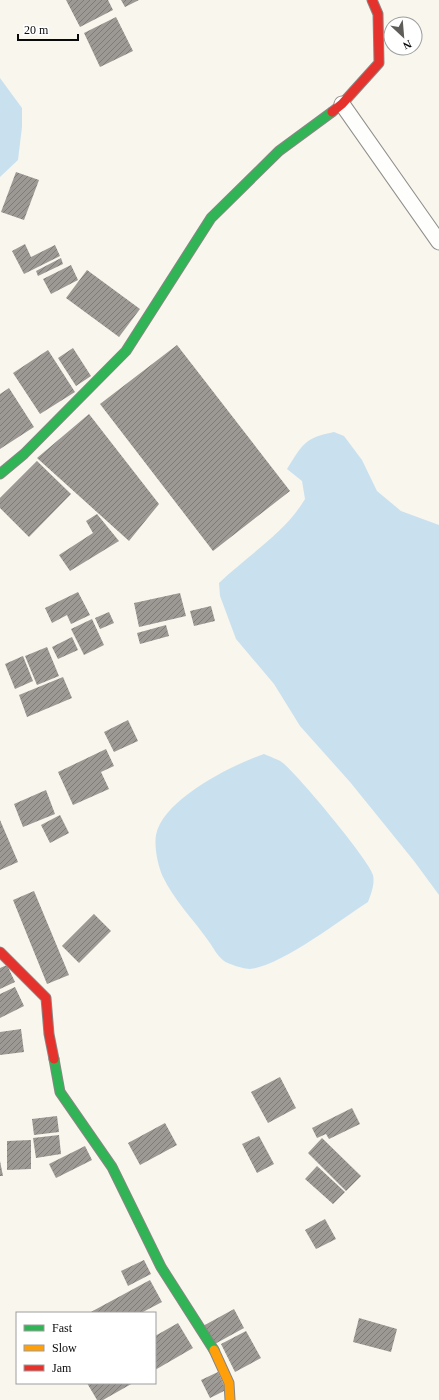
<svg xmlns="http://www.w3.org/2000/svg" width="439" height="1400" viewBox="0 0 439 1400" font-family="'Times New Roman',serif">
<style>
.water{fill:#c9e1ef}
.building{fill:url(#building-hatch)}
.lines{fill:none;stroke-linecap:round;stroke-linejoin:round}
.street-casing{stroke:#92908d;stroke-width:17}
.fast-casing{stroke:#888783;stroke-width:11}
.slow-casing{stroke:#888783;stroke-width:11}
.jam-casing{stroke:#888783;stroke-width:11}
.street{stroke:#fefefc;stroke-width:15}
.fast{stroke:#30b455;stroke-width:9}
.slow{stroke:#ff9f0a;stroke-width:9}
.jam{stroke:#e5322d;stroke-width:9}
</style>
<defs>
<pattern id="building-hatch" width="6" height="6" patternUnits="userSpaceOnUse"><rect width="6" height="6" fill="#9c9994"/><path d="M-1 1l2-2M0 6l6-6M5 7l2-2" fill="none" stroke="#7d7b77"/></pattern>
</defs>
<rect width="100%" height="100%" fill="#f9f6ee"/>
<path class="water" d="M0 78 22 108V127L18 160 0 177Z
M334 432 344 436 362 460 377 491 401 511 439 525V895L414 861 350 782 300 726 274 684 236 639 220 596 219 583C248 555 285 533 305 499L302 481 287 469C303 444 304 438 334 432Z
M264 754C270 757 278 759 283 763 297 774 370 861 373 875 375 884 371 894 368 902 340 920 281 966 250 969 244 969 228 964 224 961 217 956 212 945 207 939 193 919 174 900 163 877 158 866 154 848 156 835 163 799 232 765 264 754Z"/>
<path class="building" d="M66 0H108L113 10 80 27Z
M121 0H139L125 7Z
M116 17 133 51 100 67 84 33Z
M16 172 39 180 24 220 1 212Z
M25 244 31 257 55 245 60 256 24 274 12 251Z
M61 258 63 264 38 276 36 271Z
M71 265 78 280 51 294 43 279Z
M87 270 140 309 119 337 66 298Z
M177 345 290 491 213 551 100 404Z
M73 348 91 376 76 386 58 358Z
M48 350 75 392 40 414 13 373Z
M9 388 34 427 0 449V394Z
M89 414 159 504 129 541 37 458Z
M37 461 71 494 29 537 0 508V498Z
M97 514 119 541 70 571 59 555 93 533 86 521Z
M78 592 90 615 71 624 67 615 52 623 45 608Z
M180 593 186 616 139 627 134 603Z
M211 606 215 621 194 626 190 611Z
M109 612 114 623 100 629 95 618Z
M92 619 104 645 84 655 71 629Z
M166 625 169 636 140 644 137 633Z
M72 637 78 650 58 659 52 647Z
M47 647 59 676 37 685 25 656Z
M23 656 33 681 15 689 5 664Z
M63 677 72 698 27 717 19 695Z
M128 720 138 741 114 752 104 732Z
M106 749 114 766 101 772 109 789 73 805 58 772Z
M46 790 55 814 23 827 14 804Z
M60 815 69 833 50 843 41 825Z
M0 820 18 862 0 870Z
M34 891 69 975 47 984 13 900Z
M94 914 111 931 79 963 62 946Z
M7 965 15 982 0 989V968Z
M15 987 24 1006 0 1018V994Z
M21 1029 24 1052 0 1055V1032Z
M280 1077 296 1108 268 1123 251 1092Z
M352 1108 360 1124 329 1139 326 1134 317 1138 312 1128Z
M57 1116 59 1132 34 1135 32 1119Z
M165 1123 177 1145 140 1165 128 1143Z
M59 1135 61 1154 36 1158 33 1138Z
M259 1136 274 1164 257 1173 242 1144Z
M322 1138 361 1176 346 1191 308 1153Z
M31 1140V1169L7 1170V1141Z
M85 1146 92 1160 56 1178 49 1164Z
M0 1161 3 1176H0Z
M317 1166 345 1192 333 1204 305 1179Z
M325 1219 336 1239 316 1249 305 1230Z
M144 1260 151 1274 128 1286 121 1271Z
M150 1280 162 1302 141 1313H89Z
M234 1309 244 1328 213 1345 203 1326Z
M359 1318 397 1329 391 1352 353 1342Z
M178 1323 193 1348 155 1370V1336Z
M246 1331 261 1358 235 1372 221 1344Z
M218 1372 226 1390 210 1398 201 1380Z
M87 1383H133L103 1400H97Z"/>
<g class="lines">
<defs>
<path id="street" d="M342 104 439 242"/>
<path id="fast" d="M0 474 24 454 126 351 211 218 279 151 332 112
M54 1059 60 1092 112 1167 161 1267 214 1350"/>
<path id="slow" d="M214 1350 229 1383 230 1400"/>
<path id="jam" d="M332 112 342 104 379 63 378 14 372 0
M0 952 46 998 49 1034 54 1059"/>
</defs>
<use href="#street" class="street-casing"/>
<use href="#fast" class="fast-casing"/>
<use href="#slow" class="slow-casing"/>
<use href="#jam" class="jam-casing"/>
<use href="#street" class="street"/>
<use href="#fast" class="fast"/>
<use href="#slow" class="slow"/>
<use href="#jam" class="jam"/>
</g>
<rect x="16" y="1312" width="140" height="72" fill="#ffffff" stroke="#9d9d9d"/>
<rect x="24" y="1325" width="20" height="6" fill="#30b455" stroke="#9d9d9d"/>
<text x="52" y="1332" font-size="12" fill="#0a0a0a">Fast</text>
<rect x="24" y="1345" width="20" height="6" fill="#ff9f0a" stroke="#9d9d9d"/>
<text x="52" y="1352" font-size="12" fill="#0a0a0a">Slow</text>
<rect x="24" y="1365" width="20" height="6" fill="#e5322d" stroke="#9d9d9d"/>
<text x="52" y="1372" font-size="12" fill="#0a0a0a">Jam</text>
<g transform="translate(403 36) rotate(154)"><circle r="19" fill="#ffffff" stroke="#9d9d9d"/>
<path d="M0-3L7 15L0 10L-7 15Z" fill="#5e5d5a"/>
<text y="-6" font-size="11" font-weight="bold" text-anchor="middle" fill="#0a0a0a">N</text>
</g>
<path d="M18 34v6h60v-6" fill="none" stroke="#0a0a0a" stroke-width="2"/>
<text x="24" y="34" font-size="12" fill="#0a0a0a" stroke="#ffffff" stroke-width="3" paint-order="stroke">20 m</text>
</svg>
